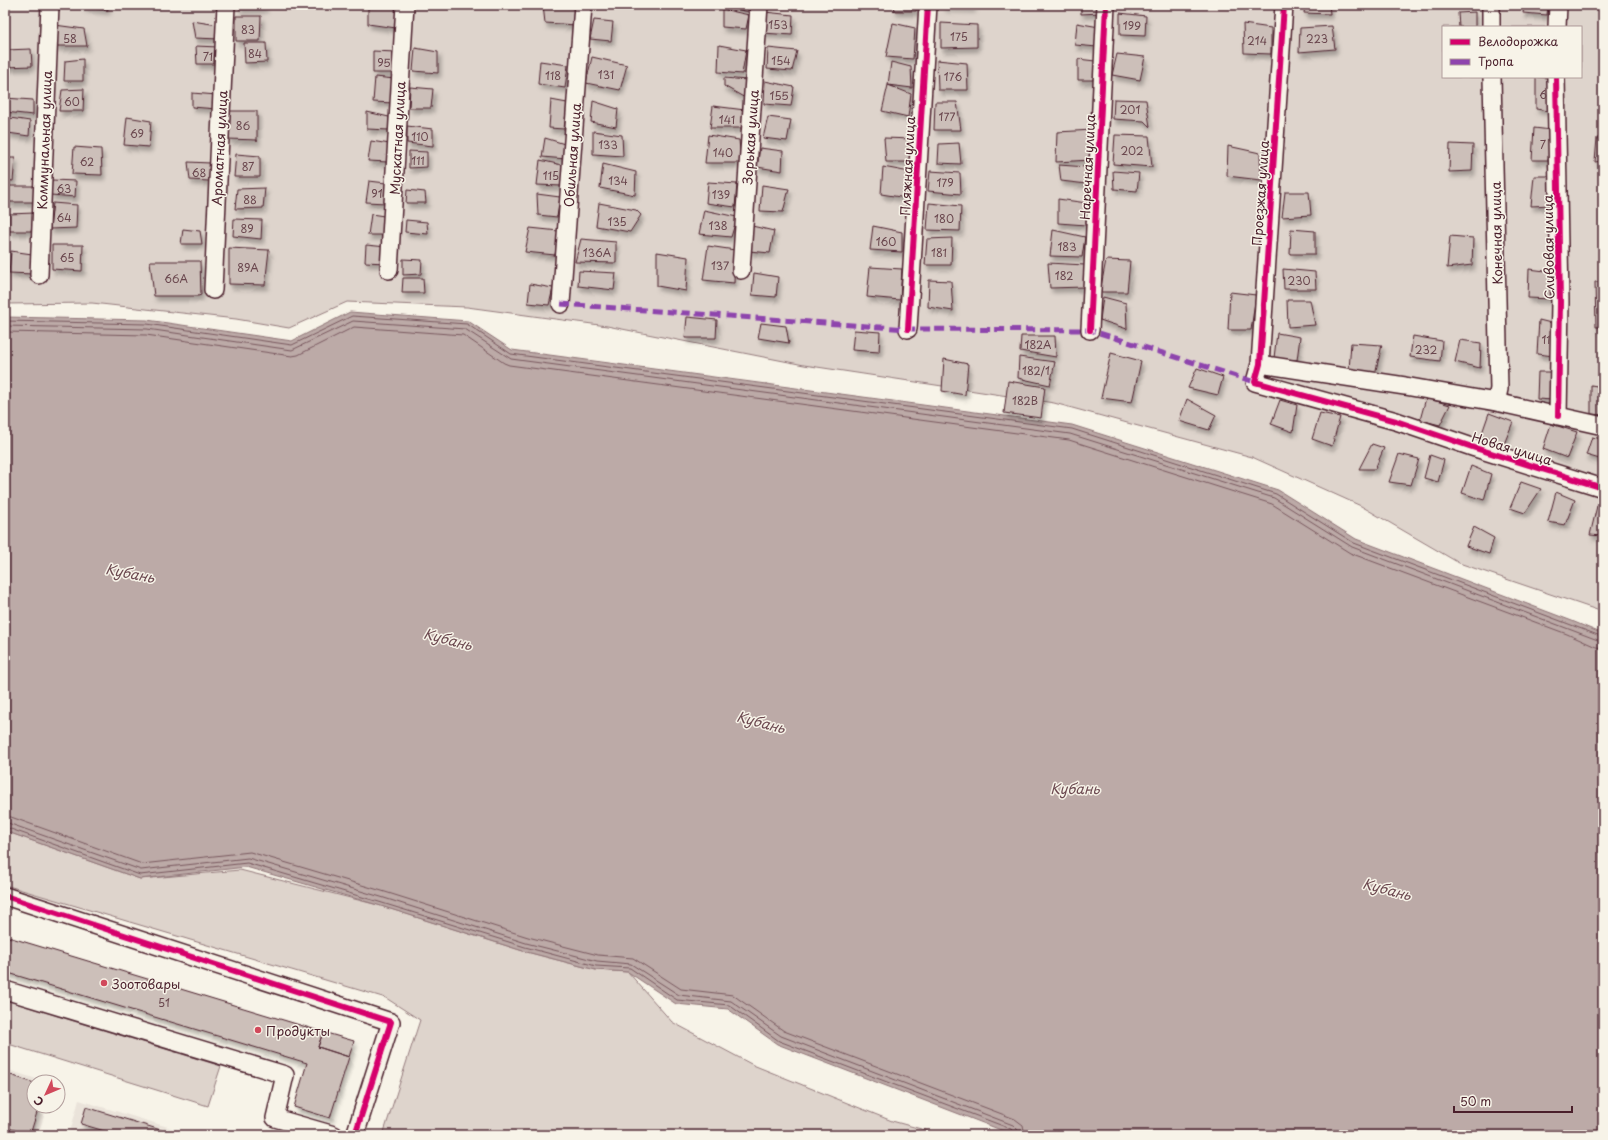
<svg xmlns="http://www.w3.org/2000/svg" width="1608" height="1140" viewBox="0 0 1608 1140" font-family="'Playpen Sans',sans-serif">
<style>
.built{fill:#eae3da}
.green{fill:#ded4cc;stroke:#947a7c;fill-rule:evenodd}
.water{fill:#bcaaa7;stroke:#8e7275}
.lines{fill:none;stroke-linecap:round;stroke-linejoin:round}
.shore{stroke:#78575d;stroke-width:1}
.building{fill:#ccbfb9;stroke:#4a1f2b;filter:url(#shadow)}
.minor-casing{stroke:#4a1f2b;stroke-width:20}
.minor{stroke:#f7f3e8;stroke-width:17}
.quiet{stroke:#8e44ad;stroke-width:5;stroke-dasharray:10 5;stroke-linecap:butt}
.cycleway-casing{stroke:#f7f3e8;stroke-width:8}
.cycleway{stroke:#d6006c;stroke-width:6}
.poi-dot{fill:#d1495b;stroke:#f7f3e8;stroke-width:1.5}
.labels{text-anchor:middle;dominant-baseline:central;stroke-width:3;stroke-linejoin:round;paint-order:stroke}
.number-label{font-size:11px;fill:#6a474e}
.street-label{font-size:13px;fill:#4a1f2b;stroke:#f7f3e8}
.poi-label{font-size:13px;fill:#4a1f2b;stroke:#f7f3e8;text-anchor:start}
.water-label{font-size:14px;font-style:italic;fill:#6c4950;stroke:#f7f3e8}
</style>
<defs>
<filter id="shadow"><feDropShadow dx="2.5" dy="4.5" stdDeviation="2" flood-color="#0004"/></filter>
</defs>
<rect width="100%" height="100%" fill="#f7f3e8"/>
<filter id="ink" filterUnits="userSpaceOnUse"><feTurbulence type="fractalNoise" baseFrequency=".025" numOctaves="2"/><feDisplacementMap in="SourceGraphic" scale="8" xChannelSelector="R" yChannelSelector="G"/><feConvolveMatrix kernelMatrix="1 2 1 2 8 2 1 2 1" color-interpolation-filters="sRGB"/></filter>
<g filter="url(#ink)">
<path class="built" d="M5 1069 46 1082H34V1106H47L38 1135H5Z
M79 1100 194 1135H69Z"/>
<path class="green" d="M5 5H1603V612L1459 563 1361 506 1252 457 1054 403 804 365 607 326 467 307 347 302 289 328 236 319 92 303 5 304ZM1443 27H1581V77H1443Z
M5 831 140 879 240 870 378 905 523 951 596 970 628 972 672 1022 753 1065 892 1121 943 1135H383L420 1020 386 998 5 885Z
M5 1000 221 1066 208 1106 5 1043Z"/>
<path class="water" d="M350 312 468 321 512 350 1072 425 1278 490 1356 539 1572 621 1603 634V1135H1014L777 1044 728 1009 676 1004 628 972 596 970 523 951 378 905 246 867 140 879 5 831V317L147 320 292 341Z"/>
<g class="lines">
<path class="shore" d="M5 321 147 324 292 345 352 316 467 324 511 354 1072 429 1276 494 1354 543 1603 637
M5 326 147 329 292 350 353 321 465 329 511 359 1070 434 1274 498 1352 547 1603 642
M5 332 146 335 292 356 298 355 354 327 463 335 504 363 509 365 1069 440 1272 504 1350 553 1567 634 1596 647 1603 648
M5 816 11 817 142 864 250 852 382 891 528 937 598 955 633 958 681 989 733 995 784 1031 1015 1119 1023 1125 1025 1135
M5 822 141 870 248 858 381 897 526 943 597 961 631 964 679 995 731 1001 781 1036 1013 1125 1017 1129 1019 1135
M5 827 140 875 247 863 379 902 525 947 596 966 630 968 677 1000 729 1005 779 1041 1011 1129 1013 1132 1014 1135"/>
</g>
<path class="building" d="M83 5H107L108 10 83 7Z
M239 5H264L265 8 239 9Z
M543 5H579L576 25 545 23Z
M726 5H748V12L725 6Z
M895 5H917L916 11H894Z
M943 5H973V8L943 7Z
M1081 5H1100V13L1081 14Z
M1305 5H1329L1330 14 1304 13Z
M1524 5H1548L1547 15 1523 13Z
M398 7 396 28 368 24V8Z
M722 9 749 15 746 29 722 27Z
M765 12 793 15 792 35 763 33Z
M1475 12V27H1459L1458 13Z
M1120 13 1146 16 1145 36 1120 35Z
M236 16H261L260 41H236Z
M594 20 613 22 611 41 590 39Z
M192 21 218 25 219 39 195 38Z
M893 23 915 28 913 59 886 57Z
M941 23 977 25V47L941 48Z
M1077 23 1099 27 1097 47 1075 45Z
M1243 24 1271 28V54L1244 53Z
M55 25 84 29 87 46H56Z
M1332 26 1335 49 1299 52 1300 28Z
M244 43H266L267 62 245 63Z
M719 45 746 50 742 74 718 72Z
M196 46 218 47 220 64H197Z
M415 48 438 52V73L413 71Z
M768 48 797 51 792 71 767 69Z
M31 49 32 66 5 67V50Z
M373 51 396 52 395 73H373Z
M1117 54 1145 57 1140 80 1112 75Z
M592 57 627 65 620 90 586 83Z
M83 59V81H64L65 61Z
M1078 59 1095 61 1093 80H1078Z
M937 60 967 63 968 90H938Z
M540 61 568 65 565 88 538 84Z
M891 62 911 67 912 88 888 85Z
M375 77 395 79 394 103 373 102Z
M1536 77 1549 78V111L1536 109Z
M724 78 747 80V99L724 86Z
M765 81 794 87 791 106 764 104Z
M888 85 911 94 908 117 882 111Z
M410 87 433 89 431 108H409Z
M84 89 83 111H59L62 90Z
M192 93 217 95V109L192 107Z
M5 98 33 100V115L5 112Z
M1114 99 1146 100 1150 127 1144 121 1113 119Z
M551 100 567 103 564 129 549 128Z
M593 101 618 109 616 127 591 122Z
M935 102H957L961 130H934Z
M713 106 745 110 742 128H710Z
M230 111H257V142V140L228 139Z
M367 112 389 117V130L367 129Z
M127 117 151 121 149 147 124 145Z
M768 117 791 120 787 141 763 138Z
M10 118 30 121 29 136 8 133Z
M407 126 433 129V146L407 143Z
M1534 128 1551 130V160H1532Z
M1093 130 1091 160 1056 162 1057 132Z
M593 131 622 135 623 156 593 154Z
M708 135 739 140 741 163H705Z
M1115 135 1149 136 1152 167 1113 164Z
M545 138 568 145 566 159 542 157Z
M884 138 913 139 911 162H886Z
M1597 138H1603V161L1595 162Z
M371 141 390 144 388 162 368 161Z
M959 143 961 164 938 163 939 144Z
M1450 144 1473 145 1472 171 1449 172Z
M1228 146 1260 153 1261 180 1227 176Z
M74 147 101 149 102 175 72 174Z
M760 148 783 151 782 171 757 167Z
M409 151 427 152V167L409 168Z
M236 154 260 156V177H234Z
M5 158H15L13 181 5 180Z
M540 160 566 166 562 186 537 185Z
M188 162 210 163 209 181 190 180Z
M603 164 636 172 635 195 600 188Z
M1059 165 1087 167V184L1061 181Z
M883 167 910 172 907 198 881 194Z
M930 171 960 173 961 194 928 191Z
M1113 171 1139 173 1137 191 1114 189Z
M1534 176H1551L1552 205 1531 206Z
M52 180 76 181 75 197 51 195Z
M369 181 386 183V203L366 202Z
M708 182 737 184 735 207 706 203Z
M762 185 789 189 783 212 760 211Z
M7 186H34L33 202H7Z
M265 188 263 208 235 209 237 189Z
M407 190 425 192 426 203H406Z
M1285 192H1309L1311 215 1282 217Z
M537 194 560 197 557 217 538 215Z
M1058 199 1087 203 1086 225 1058 223Z
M53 203 77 205 76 228 50 229Z
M599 203 636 210 641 215 630 232 596 226Z
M929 203 961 206 960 231 927 230Z
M704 210 737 217 731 237 699 234Z
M34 213 31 231H9V214Z
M371 214 384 216 383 235H368Z
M234 219 262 220 261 239 233 236Z
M406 220 427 222 428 234 405 232Z
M1601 221H1603V246L1601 245Z
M752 226 774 231 770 253 749 251Z
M873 226 902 232V252L870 250Z
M530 228 559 231 555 255 525 252Z
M183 229 200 231 202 244H181Z
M1291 229 1315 231V254H1290Z
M1053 230 1085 237 1082 257 1050 256Z
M1450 236 1473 238 1472 265 1447 268Z
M952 238 951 265H925L927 239Z
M581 239 616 242V263L575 262Z
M52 245H83L82 271 52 269Z
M366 245 387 247 386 263 365 262Z
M708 246 735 250 734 283 703 280Z
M229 248 269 250 265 285 229 284Z
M11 251 32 254 33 274 9 273Z
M657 252 688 257 686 291 657 286Z
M403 259 422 260 421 274 403 275Z
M1106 260 1130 261 1127 292H1100Z
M150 261H200L201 295 198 296H154Z
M1048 263 1085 265 1084 287 1050 288Z
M870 267 902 269 900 300 867 297Z
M1283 269 1315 272 1316 289H1284Z
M1529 269 1553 272 1552 299 1528 298Z
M579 271 616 273 614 290 578 286Z
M754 273 778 277 776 297 752 295Z
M403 278H423L424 293H402Z
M929 280 951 281 953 311 928 307Z
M1595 282H1603V327H1596Z
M530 284 553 288 549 305 528 303Z
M1230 292 1256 295 1251 330H1228Z
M1103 297 1126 303 1127 329 1100 320Z
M1287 300H1310L1315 325 1288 327Z
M687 317 717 320 716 338H685Z
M1539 320 1555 324 1554 356 1537 354Z
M761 323 786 326 789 343 758 338Z
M854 330 880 332 879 352 852 350Z
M1277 333 1300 337 1297 360 1274 358Z
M1021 336H1055L1056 357 1020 351Z
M1413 336 1442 341 1440 361 1410 357Z
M1460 340 1481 343 1480 368 1455 362Z
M1351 343 1382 345 1375 374 1349 370Z
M1111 353 1141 361 1132 402 1101 398Z
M1019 357 1055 362 1050 385 1018 378Z
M944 359 968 364 965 395 942 391Z
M1197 368 1223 377 1218 395 1188 388Z
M1538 372H1553V400L1537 399Z
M1008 381 1045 387 1041 418 1004 413Z
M1591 385 1603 387V415L1591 414Z
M1426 398 1450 405 1440 425 1420 420Z
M1187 399 1216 415 1209 430 1179 421Z
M1280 400 1297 405 1293 432 1271 424Z
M1320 413 1340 417 1332 446 1312 439Z
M1489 413 1513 422 1504 444 1481 436Z
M1551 424 1577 432 1567 458 1543 449Z
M1592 437 1603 439V460L1586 455Z
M1372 444 1384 448 1375 469H1359Z
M1399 454 1419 459 1411 485 1389 482Z
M1430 455 1444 460 1438 482 1424 478Z
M1471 466 1491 474 1484 500 1462 493Z
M1521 482 1541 489 1525 513 1510 508Z
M1556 492 1575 500 1565 525 1548 522Z
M1597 506 1603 508V536L1590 535Z
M1474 527 1494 538 1489 554 1466 546Z
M5 936 323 1032 318 1047 349 1057 330 1118 294 1107 307 1063 5 972Z
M323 1032 354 1041 349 1057 318 1047Z
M5 1073 34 1083V1106H39L30 1135 5 1127Z
M86 1107 177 1135H118L81 1124Z"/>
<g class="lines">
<defs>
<path id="minor" d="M1284 5 1260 364 1255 382 1396 421 1475 448 1603 488
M1491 5V27
M1557 27 1558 5
M1492 77 1499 389 1496 402
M1556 77 1560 302 1558 416
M389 270 405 5
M741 270 759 5
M39 275 50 5
M213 290 226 5
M561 304 583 5
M908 329 928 5
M1090 330 1106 5
M1260 364 1405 386 1496 402 1603 426
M5 896 391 1022 355 1135
M5 990 285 1075 275 1118 334 1135"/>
</defs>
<use href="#minor" class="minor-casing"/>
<use href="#minor" class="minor"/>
<path class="quiet" d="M561 304 908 329 1090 330 1255 382"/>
<defs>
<path id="cycleway" d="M1284 5 1260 364 1255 382 1396 421 1475 448 1603 488
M1556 77 1560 302 1558 416
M908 329 928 5
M1090 330 1106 5
M5 896 391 1022 355 1135"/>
</defs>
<use href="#cycleway" class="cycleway-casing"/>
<use href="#cycleway" class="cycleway"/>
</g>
</g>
<g class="poi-dot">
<circle cx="104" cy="983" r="4"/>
<circle cx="258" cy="1030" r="4"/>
</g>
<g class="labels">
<g class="number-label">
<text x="778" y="24">153</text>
<text x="1132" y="25">199</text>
<text x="248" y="29">83</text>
<text x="959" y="36">175</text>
<text x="70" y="38">58</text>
<text x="1317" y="38">223</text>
<text x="1257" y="40">214</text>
<text x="255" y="53">84</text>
<text x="208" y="56">71</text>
<text x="781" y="60">154</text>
<text x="384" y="62">95</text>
<text x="606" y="74">131</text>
<text x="553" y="75">118</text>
<text x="953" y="76">176</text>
<text x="1543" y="94">6</text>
<text x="779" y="95">155</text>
<text x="72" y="101">60</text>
<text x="1130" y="109">201</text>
<text x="947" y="116">177</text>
<text x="727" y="119">141</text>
<text x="243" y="125">86</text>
<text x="137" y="133">69</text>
<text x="420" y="136">110</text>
<text x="608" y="144">133</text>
<text x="1543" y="144">7</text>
<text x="1132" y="150">202</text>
<text x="723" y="152">140</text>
<text x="418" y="160">111</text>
<text x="87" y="161">62</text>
<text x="248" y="166">87</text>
<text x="199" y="172">68</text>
<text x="551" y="175">115</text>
<text x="618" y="180">134</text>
<text x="945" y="182">179</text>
<text x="64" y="188">63</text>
<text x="377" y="193">91</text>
<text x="721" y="194">139</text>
<text x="250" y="199">88</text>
<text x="64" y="217">64</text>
<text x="944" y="218">180</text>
<text x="617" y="221">135</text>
<text x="718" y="225">138</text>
<text x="247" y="228">89</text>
<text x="886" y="241">160</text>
<text x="1067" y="246">183</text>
<text x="597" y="252">136А</text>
<text x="939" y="252">181</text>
<text x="67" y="257">65</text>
<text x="720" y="265">137</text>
<text x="248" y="267">89А</text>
<text x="1064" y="275">182</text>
<text x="176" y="278">66А</text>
<text x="1299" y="280">230</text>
<text x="1546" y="339">11</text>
<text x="1038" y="344">182А</text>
<text x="1426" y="349">232</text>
<text x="1036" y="370">182/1</text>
<text x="1025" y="400">182В</text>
<text x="164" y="1002">51</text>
</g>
<g class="street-label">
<text transform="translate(750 137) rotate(-86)">Зорькая улица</text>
<text transform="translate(397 138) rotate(-87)">Мускатная улица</text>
<text transform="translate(44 140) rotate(-88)">Коммунальная улица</text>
<text transform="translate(219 148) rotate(-87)">Ароматная улица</text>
<text transform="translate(572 155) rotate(-86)">Обильная улица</text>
<text transform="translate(907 166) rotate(-87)">Пляжная улица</text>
<text transform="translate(1087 167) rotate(-87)">Наречная улица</text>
<text transform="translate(1260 193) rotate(-86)">Проезжая улица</text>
<text transform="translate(1496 233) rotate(-91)">Конечная улица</text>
<text transform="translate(1548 247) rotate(-91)">Сливовая улица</text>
<text transform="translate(1512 448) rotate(17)">Новая улица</text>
</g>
<g class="poi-label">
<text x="112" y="983">Зоотовары</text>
<text x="266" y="1030">Продукты</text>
</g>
<g class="water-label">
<text transform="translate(130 573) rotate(11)">Кубань</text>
<text transform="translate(448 639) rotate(15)">Кубань</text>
<text transform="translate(761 722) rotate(15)">Кубань</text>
<text x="1075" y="788">Кубань</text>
<text transform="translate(1387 889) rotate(15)">Кубань</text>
</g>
</g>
<rect width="1608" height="1140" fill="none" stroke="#f7f3e8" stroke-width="20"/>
<rect x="10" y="10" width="1588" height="1120" fill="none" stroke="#4a1f2b" stroke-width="1.5" filter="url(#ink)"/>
<rect x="1442" y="26" width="140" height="52" fill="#f7f3e8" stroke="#b29e9c"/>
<rect x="1450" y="39" width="20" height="6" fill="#d6006c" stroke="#b29e9c"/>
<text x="1478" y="46" font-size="12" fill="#4a1f2b">Велодорожка</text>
<rect x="1450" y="59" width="20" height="6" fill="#8e44ad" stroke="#b29e9c"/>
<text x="1478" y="66" font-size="12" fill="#4a1f2b">Тропа</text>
<g transform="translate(46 1094) rotate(226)"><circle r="19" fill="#f7f3e8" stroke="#b29e9c"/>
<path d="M0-3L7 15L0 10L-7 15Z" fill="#d1495b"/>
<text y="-6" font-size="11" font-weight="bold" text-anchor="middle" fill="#4a1f2b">С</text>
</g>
<path d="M1454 1106v6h118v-6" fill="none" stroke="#4a1f2b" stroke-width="2"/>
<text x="1460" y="1106" font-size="12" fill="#4a1f2b" stroke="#f7f3e8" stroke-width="3" paint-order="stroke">50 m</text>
</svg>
